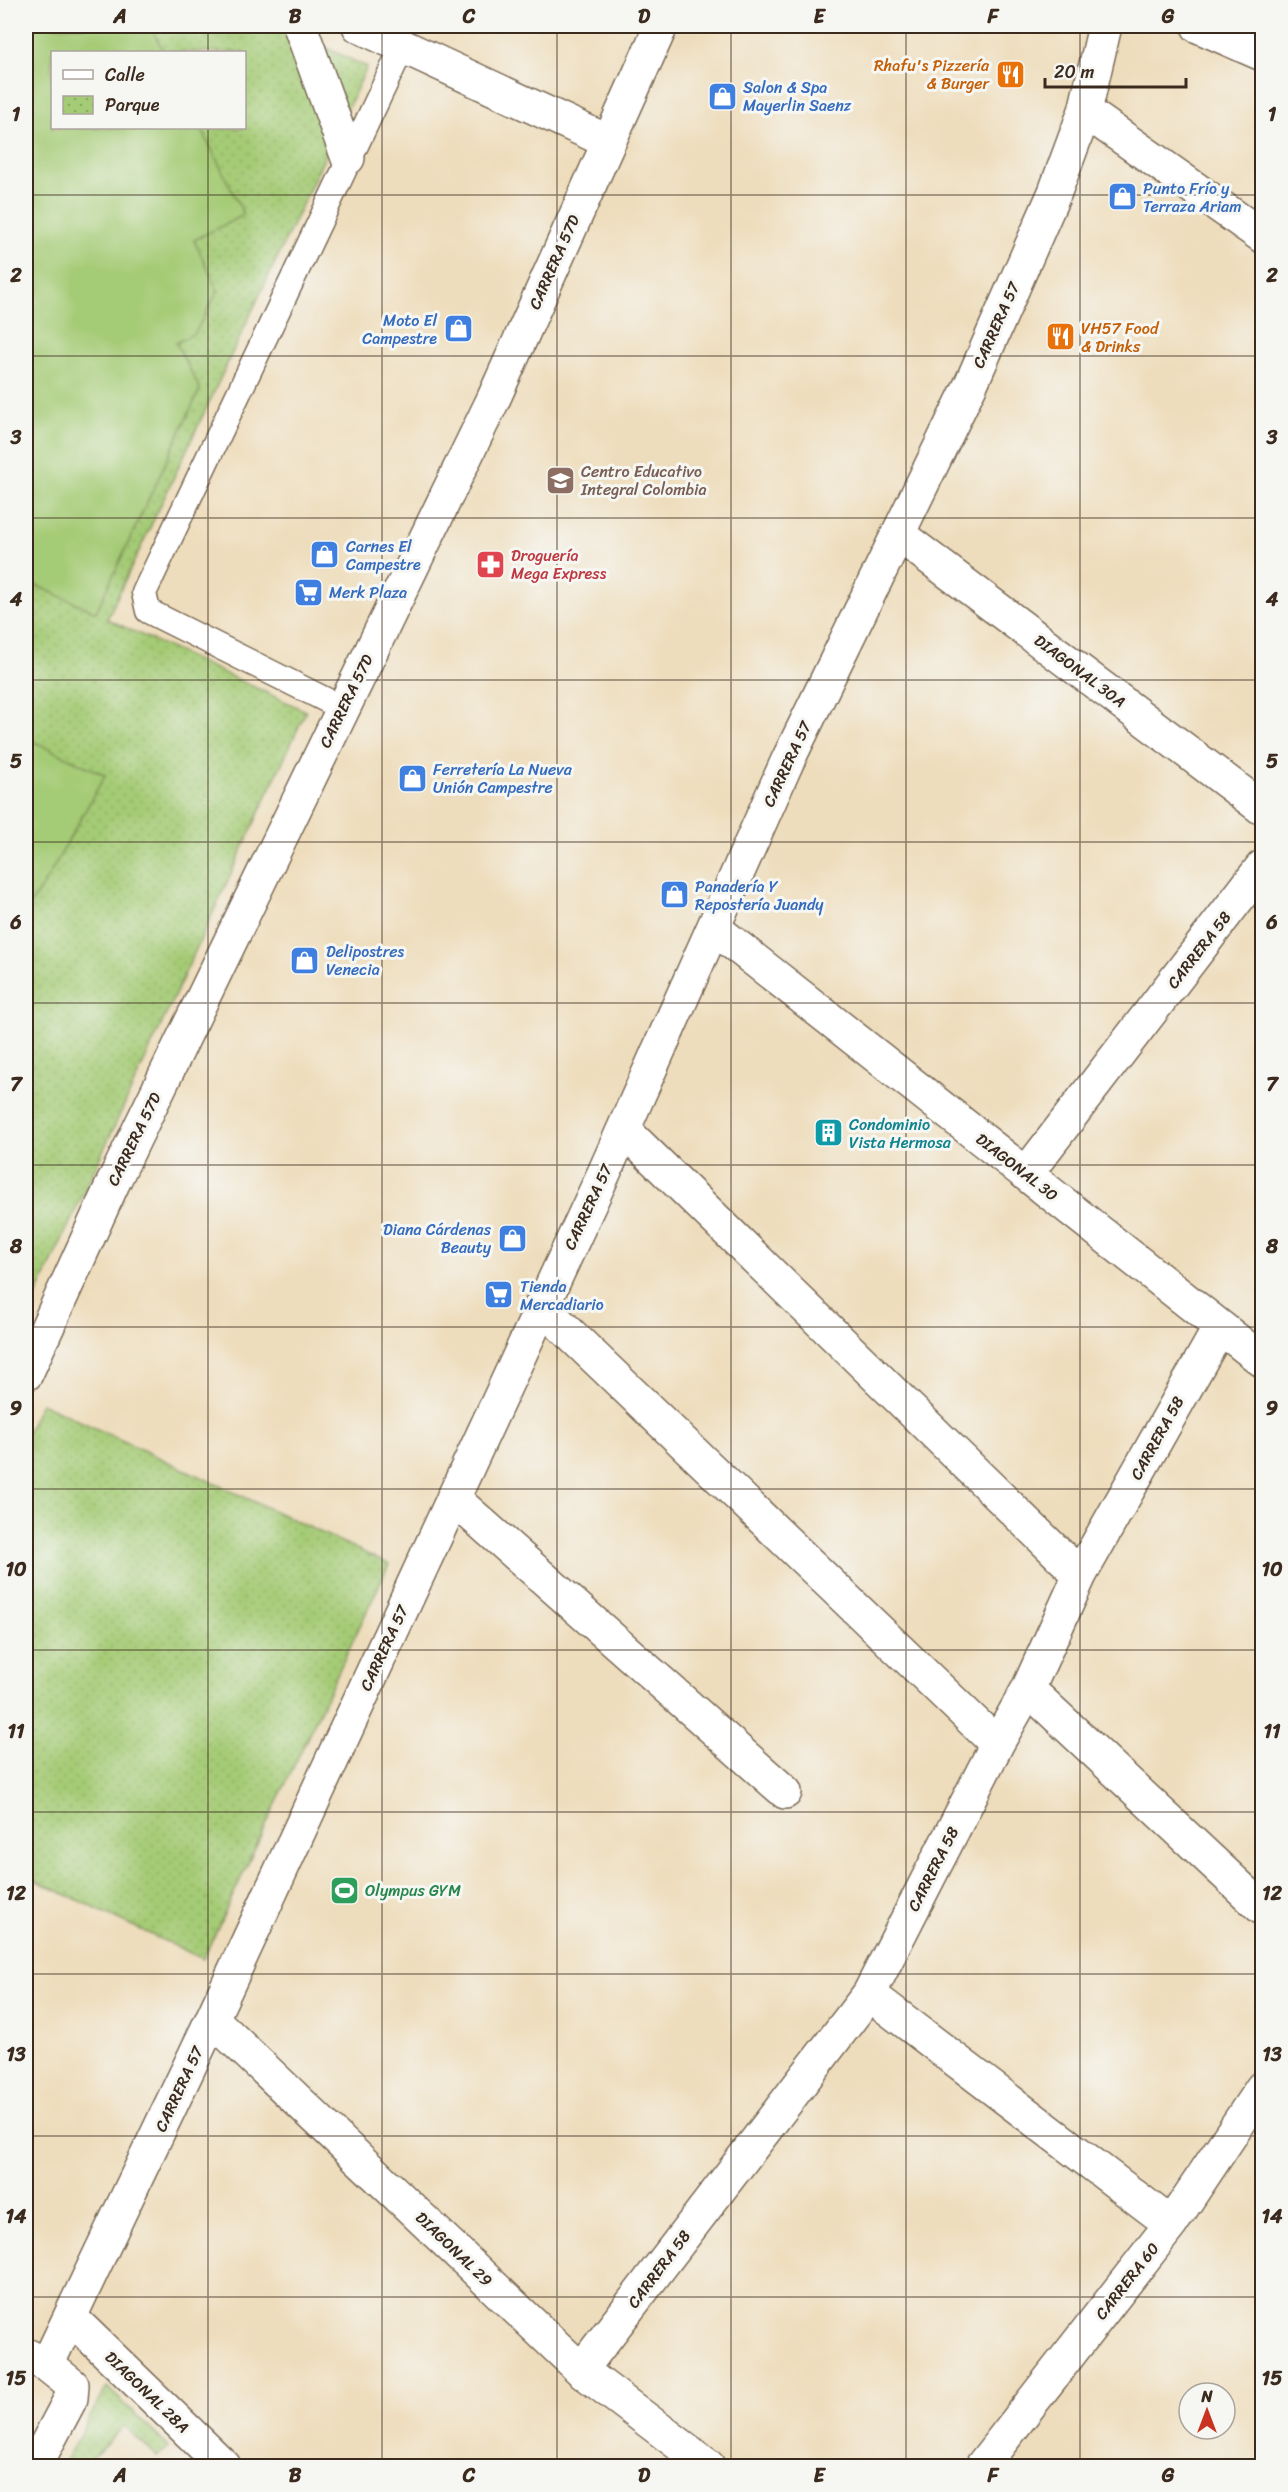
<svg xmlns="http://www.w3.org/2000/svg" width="1288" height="2492" viewBox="0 0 1288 2492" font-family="Sriracha,sans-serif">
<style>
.park{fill:url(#park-dots);stroke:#707a4a;stroke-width:1.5;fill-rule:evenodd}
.pitch{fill:#a4cb75;stroke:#707a4a;stroke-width:1.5}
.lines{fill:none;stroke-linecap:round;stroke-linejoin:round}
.service-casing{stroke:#7a6955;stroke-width:27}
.minor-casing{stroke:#7a6955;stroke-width:36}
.service{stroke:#fff;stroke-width:24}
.minor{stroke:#fff;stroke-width:33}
.grid{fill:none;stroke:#3b2a1e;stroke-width:1.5;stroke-opacity:0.55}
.labels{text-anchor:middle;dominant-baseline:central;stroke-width:6;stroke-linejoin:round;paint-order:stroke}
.food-label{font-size:16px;fill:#c56008;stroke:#f6f6f2;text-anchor:end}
.shop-label{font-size:16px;fill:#366cbe;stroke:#f6f6f2;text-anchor:start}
.street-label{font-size:16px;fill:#3b2a1e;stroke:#f6f6f2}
.education-label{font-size:16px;fill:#785e54;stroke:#f6f6f2;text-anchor:start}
.health-label{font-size:16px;fill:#be3a42;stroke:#f6f6f2;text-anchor:start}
.culture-label{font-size:16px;fill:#0d838f;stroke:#f6f6f2;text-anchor:start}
.leisure-label{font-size:16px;fill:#27864d;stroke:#f6f6f2;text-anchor:start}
.neatline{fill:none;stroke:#3b2a1e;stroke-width:2}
.grid-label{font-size:20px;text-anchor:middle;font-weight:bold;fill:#3b2a1e}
</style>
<defs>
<pattern id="park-dots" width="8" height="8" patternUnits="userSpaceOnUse" patternTransform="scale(1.5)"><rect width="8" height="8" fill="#a4cb75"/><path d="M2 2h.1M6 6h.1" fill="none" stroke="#8eae65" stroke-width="1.8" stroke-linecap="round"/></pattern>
</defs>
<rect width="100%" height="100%" fill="#f6f6f2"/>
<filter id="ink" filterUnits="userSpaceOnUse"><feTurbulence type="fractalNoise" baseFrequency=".0167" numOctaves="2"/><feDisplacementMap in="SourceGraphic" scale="12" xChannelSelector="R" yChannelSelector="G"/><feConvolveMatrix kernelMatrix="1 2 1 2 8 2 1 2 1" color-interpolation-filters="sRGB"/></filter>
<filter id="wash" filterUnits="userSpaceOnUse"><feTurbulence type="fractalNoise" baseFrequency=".008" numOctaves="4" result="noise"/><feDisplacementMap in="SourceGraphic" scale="24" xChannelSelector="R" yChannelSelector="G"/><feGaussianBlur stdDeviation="1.35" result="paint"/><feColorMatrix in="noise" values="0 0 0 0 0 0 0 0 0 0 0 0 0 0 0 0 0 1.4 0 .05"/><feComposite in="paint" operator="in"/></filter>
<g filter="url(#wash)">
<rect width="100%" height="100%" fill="#eeddbc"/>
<path class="park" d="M26 26H280L367 67 107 619 306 711 26 1318ZM52 52H244V128H52Z
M41 1403 389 1564 203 1959 26 1876V1435Z
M107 2387 169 2447 158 2457 124 2426 85 2466H62Z"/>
<path class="pitch" d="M26 26H150L164 52H52V128H201L244 215 194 240 218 291 195 333 176 343 200 389 96 612 26 581Z
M26 738 105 775 48 877 26 911Z"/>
</g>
<g filter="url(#ink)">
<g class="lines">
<defs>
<path id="service" d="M342 708 148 611 144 593 403 46"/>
<path id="minor" d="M300 26 348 158
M359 26 609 142
M1198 26 1262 54
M1085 111 1262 236
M898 534 1262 808
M714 928 1262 1360
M624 1130 1080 1575
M1026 1174 1262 867
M541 1306 997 1744
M26 1374 113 1183 493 400 661 26
M453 1498 785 1792
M1028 1689 1262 1908
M869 1994 1171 2224
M212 2019 581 2370 708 2466
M70 2317 224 2466
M26 2355 47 2365 72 2385 71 2398 35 2466
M47 2365 212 2019 604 1173 787 762 971 384 1055 192 1085 111 1105 26
M581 2370 869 1994 997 1744 1028 1689 1080 1575 1220 1327
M982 2466 1171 2224 1262 2088"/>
</defs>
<use href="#service" class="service-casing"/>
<use href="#minor" class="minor-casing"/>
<use href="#service" class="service"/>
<use href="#minor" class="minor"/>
</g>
</g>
<path class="grid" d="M208 26V52M382 26V2466M557 26V2466M731 26V2466M906 26V2466M1080 26V2466M208 128V2466M26 195H1262M26 356H1262M26 518H1262M26 680H1262M26 842H1262M26 1003H1262M26 1165H1262M26 1327H1262M26 1489H1262M26 1650H1262M26 1812H1262M26 1974H1262M26 2136H1262M26 2297H1262"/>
<defs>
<symbol id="restaurant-square" viewBox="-11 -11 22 22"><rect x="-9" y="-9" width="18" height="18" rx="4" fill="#e8710a" stroke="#f6f6f2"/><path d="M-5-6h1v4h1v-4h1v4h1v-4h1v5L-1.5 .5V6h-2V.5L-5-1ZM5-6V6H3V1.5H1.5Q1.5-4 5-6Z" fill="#fff"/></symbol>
<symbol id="shop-square" viewBox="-11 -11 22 22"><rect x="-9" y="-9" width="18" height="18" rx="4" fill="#3f7fe0" stroke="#f6f6f2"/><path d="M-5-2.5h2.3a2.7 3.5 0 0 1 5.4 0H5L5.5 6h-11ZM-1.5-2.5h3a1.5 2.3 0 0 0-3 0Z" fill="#fff"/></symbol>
<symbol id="school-square" viewBox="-11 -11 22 22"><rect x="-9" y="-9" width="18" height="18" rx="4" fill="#8d6e63" stroke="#f6f6f2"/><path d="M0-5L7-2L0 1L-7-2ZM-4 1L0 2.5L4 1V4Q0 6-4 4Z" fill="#fff"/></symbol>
<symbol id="pharmacy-square" viewBox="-11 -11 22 22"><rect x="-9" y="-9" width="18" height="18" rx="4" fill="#e0444e" stroke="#f6f6f2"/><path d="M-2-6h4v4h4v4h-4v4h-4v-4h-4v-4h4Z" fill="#fff"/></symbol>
<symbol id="supermarket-square" viewBox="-11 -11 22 22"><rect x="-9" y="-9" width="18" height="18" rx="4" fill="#3f7fe0" stroke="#f6f6f2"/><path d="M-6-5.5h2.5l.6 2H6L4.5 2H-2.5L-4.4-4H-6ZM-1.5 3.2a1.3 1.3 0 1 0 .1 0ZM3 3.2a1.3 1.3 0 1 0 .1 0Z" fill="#fff"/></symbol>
<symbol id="building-square" viewBox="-11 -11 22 22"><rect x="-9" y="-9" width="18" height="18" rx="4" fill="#0f9aa8" stroke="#f6f6f2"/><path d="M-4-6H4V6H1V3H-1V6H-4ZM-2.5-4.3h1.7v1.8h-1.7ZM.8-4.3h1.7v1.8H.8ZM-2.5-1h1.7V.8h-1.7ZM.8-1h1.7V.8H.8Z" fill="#fff"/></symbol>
<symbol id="stadium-square" viewBox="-11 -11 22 22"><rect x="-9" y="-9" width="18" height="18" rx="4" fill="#2e9e5b" stroke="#f6f6f2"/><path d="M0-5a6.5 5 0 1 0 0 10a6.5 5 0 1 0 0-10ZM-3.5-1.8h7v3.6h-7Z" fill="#fff"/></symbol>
</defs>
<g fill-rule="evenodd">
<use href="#restaurant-square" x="994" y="58" width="33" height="33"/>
<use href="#shop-square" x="706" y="80" width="33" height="33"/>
<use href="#shop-square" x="1106" y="180" width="33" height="33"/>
<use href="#shop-square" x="442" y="312" width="33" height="33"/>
<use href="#restaurant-square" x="1044" y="320" width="33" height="33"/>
<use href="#school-square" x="544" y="464" width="33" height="33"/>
<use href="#shop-square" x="308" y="538" width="33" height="33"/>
<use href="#pharmacy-square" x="474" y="548" width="33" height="33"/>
<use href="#supermarket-square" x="292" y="576" width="33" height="33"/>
<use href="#shop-square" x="396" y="762" width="33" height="33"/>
<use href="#shop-square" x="658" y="878" width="33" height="33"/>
<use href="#shop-square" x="288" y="944" width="33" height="33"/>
<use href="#building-square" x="812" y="1116" width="33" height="33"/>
<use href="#shop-square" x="496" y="1222" width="33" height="33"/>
<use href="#supermarket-square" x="482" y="1278" width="33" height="33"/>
<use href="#stadium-square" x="328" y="1874" width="33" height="33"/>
</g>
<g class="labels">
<g class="food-label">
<text x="989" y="65">Rhafu's Pizzería<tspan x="989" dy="18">&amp; Burger</tspan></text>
<text x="1081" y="328" text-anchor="start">VH57 Food<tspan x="1081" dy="18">&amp; Drinks</tspan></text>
</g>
<g class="shop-label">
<text x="743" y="87">Salon &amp; Spa<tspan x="743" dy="18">Mayerlin Saenz</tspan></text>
<text x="1143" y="188">Punto Frío y<tspan x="1143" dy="18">Terraza Ariam</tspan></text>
<text x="437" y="320" text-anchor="end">Moto El<tspan x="437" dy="18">Campestre</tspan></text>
<text x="346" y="546">Carnes El<tspan x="346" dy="18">Campestre</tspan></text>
<text x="329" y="592">Merk Plaza</text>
<text x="433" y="769">Ferretería La Nueva<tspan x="433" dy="18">Unión Campestre</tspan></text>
<text x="695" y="886">Panadería Y<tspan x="695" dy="18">Repostería Juandy</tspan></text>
<text x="326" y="951">Delipostres<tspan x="326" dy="18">Venecia</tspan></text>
<text x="491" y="1229" text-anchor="end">Diana Cárdenas<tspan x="491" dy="18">Beauty</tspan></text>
<text x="520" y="1286">Tienda<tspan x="520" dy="18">Mercadiario</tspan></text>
</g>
<g class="street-label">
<text transform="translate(554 262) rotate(-66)">CARRERA 57D</text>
<text transform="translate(996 325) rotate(-66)">CARRERA 57</text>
<text transform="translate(1080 671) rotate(37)">DIAGONAL 30A</text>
<text transform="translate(346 701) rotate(-64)">CARRERA 57D</text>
<text transform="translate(787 764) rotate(-65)">CARRERA 57</text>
<text transform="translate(1199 950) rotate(-52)">CARRERA 58</text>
<text transform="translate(134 1139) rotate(-64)">CARRERA 57D</text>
<text transform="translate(1017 1167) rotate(38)">DIAGONAL 30</text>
<text transform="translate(588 1207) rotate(-65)">CARRERA 57</text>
<text transform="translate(1157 1438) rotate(-61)">CARRERA 58</text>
<text transform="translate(384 1648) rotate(-65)">CARRERA 57</text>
<text transform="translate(933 1869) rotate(-63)">CARRERA 58</text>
<text transform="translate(179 2089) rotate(-65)">CARRERA 57</text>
<text transform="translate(454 2249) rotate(44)">DIAGONAL 29</text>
<text transform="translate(659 2269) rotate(-53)">CARRERA 58</text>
<text transform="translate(1127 2281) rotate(-52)">CARRERA 60</text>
<text transform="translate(147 2392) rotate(44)">DIAGONAL 28A</text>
</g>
<g class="education-label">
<text x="581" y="471">Centro Educativo<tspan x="581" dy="18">Integral Colombia</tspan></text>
</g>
<g class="health-label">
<text x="511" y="555">Droguería<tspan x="511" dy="18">Mega Express</tspan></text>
</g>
<g class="culture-label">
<text x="849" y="1124">Condominio<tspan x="849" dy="18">Vista Hermosa</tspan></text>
</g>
<g class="leisure-label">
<text x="365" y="1890">Olympus GYM</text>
</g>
</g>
<rect width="1288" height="2492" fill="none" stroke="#f6f6f2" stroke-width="66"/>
<rect x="51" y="51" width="195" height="78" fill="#f6f6f2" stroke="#aba49d" stroke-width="1.5"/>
<rect x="63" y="70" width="30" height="9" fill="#ffffff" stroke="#aba49d" stroke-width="1.5"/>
<text x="105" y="81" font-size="18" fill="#3b2a1e">Calle</text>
<rect x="63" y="96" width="30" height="18" fill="url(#park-dots)" stroke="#aba49d" stroke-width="1.5"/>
<text x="105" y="111" font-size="18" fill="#3b2a1e">Parque</text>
<g transform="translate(1207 2411)"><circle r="28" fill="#f6f6f2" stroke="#aba49d" stroke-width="1.5"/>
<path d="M0-4.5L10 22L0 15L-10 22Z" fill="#c8321e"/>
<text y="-9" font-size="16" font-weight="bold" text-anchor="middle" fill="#3b2a1e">N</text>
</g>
<path d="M1045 78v9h141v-9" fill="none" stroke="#3b2a1e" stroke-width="3"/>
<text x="1054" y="78" font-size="18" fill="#3b2a1e" stroke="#f6f6f2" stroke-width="4.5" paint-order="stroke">20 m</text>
<rect x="33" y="33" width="1222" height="2426" class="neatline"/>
<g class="grid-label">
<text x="120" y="23">A</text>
<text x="295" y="23">B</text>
<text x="469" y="23">C</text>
<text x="644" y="23">D</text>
<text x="819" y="23">E</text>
<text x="993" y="23">F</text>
<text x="1168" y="23">G</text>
<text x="16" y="121">1</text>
<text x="1272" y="121">1</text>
<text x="16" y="282">2</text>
<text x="1272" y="282">2</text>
<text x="16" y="444">3</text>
<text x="1272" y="444">3</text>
<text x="16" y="606">4</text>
<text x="1272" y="606">4</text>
<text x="16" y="768">5</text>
<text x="1272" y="768">5</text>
<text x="16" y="929">6</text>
<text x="1272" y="929">6</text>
<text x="16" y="1091">7</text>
<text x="1272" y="1091">7</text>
<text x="16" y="1253">8</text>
<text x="1272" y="1253">8</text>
<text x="16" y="1415">9</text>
<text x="1272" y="1415">9</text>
<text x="16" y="1576">10</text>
<text x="1272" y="1576">10</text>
<text x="16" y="1738">11</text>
<text x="1272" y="1738">11</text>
<text x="16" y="1900">12</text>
<text x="1272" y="1900">12</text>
<text x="16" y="2061">13</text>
<text x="1272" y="2061">13</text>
<text x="16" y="2223">14</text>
<text x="1272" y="2223">14</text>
<text x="16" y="2385">15</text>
<text x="1272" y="2385">15</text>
<text x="120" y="2482">A</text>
<text x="295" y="2482">B</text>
<text x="469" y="2482">C</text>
<text x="644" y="2482">D</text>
<text x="819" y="2482">E</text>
<text x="993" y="2482">F</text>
<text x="1168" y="2482">G</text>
</g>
</svg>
